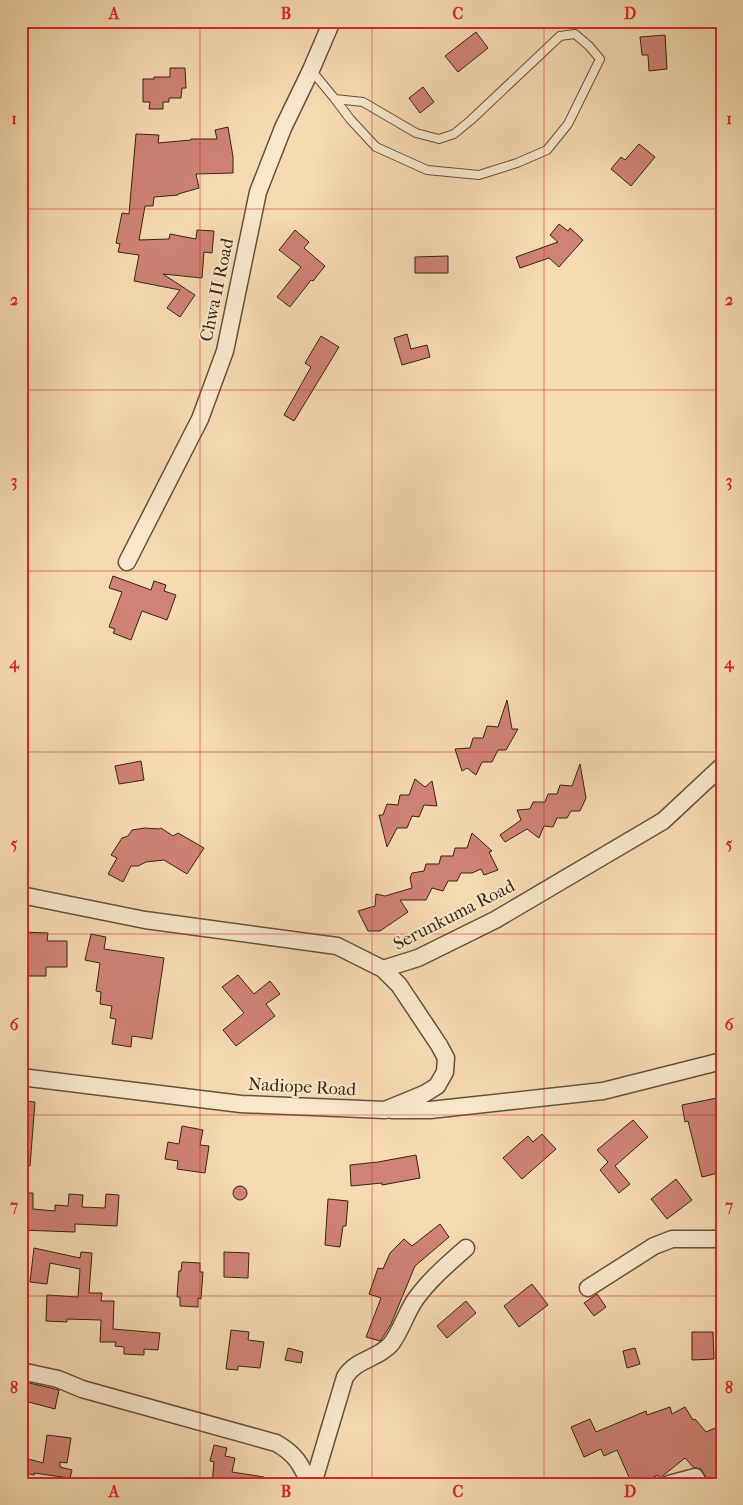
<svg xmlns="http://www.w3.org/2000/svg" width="743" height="1505" viewBox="0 0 743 1505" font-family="'IM FELL French Canon',serif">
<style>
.building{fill:#cf8275;stroke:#36250f}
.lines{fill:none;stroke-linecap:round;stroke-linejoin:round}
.service-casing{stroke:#665238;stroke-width:10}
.minor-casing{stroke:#665238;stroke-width:19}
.service{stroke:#f9e7cc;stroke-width:8}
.minor{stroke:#f9e7cc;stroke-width:16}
.grid{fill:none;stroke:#d62828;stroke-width:1;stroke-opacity:0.55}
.labels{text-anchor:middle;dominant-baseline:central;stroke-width:4;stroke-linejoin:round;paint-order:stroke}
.street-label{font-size:18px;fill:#36250f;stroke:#f9e7cc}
.neatline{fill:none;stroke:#d62828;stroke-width:2}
.grid-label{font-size:16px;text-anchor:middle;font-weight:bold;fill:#d62828}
</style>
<rect width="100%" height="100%" fill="#f6dab1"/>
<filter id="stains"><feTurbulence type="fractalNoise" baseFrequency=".004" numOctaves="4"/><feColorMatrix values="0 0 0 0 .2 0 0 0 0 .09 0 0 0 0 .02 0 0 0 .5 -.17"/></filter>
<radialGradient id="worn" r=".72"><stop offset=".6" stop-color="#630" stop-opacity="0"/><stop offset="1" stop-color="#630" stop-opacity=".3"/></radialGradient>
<path class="building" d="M476 32 488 48 458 72 445 56Z
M665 35 667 69 649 71 648 55H642L640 37Z
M170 68H185L186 88H182L181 98H169V102H163V109H149L150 102H143V79H154V77H170Z
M423 87 434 102 420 113 409 98Z
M228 127 233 157V173L196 174 199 188 178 194V195L154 197 153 206H145L139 240 169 239 170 234 196 239 197 230 214 231 212 253 204 252 202 278 163 274 195 295 180 317 167 308 180 290 134 281 139 255 118 252 120 244 116 243 122 213 129 214 136 134 159 135 158 143 191 140V139H217L215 130Z
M639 144 655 157 631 186 611 169 621 157 625 160Z
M559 224 568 231 570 228 583 240 559 267 549 258 520 268 516 257 558 242 550 235Z
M295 230 309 242 304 248 325 266 313 281 311 280 290 307 277 297 301 267 279 250Z
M448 256V273H415V257Z
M407 334 411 349 427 345 430 357 402 365 394 338Z
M321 336 339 347 294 421 284 415 311 367 305 363Z
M113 576 151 590 154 581 166 585 164 591 176 595 167 620 142 611 131 640 113 633 115 629 109 627 122 592 109 588Z
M507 700 512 729H518L506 750H498L492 762H482L476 775 467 768 462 771 455 749 470 748 473 738H483L487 726 498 727Z
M141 761 144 780 119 784 115 766Z
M580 764 586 798 580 811H571L567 818H557L553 827 544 826 539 838 527 829 505 842 500 835 521 820 517 810 530 809 533 802H545L548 794H557L560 785 572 786Z
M415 779 425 787 432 781 437 806 424 805 419 817 412 816 407 828H397L387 847 379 815H383L387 804 398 805 400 795H409Z
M145 828 159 829 161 828 173 836 178 833 204 848 187 874 164 860 146 862 138 866H131L123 882 108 874 117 858 111 855 122 838 128 836 132 830Z
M472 833 492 851 489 852 498 870 484 875 481 869 472 873H461L457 881H448L443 891 432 888 426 900H400L408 912 380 931H368L358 911 375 906 376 894 385 896 412 888 410 878 412 873 424 871 426 864H439L441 856H453L455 848H467Z
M22 932 48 933 47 941H67V967H46V976H21Z
M91 934 106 937 104 949 164 958 152 1039 132 1036 131 1047 112 1044 116 1019 110 1018 112 1006 100 1004 101 992 96 991 100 963 85 960Z
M238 975 254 994 270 981 280 994 266 1004 275 1016 236 1046 223 1030 244 1013 222 987Z
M722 1097V1172L702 1177 688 1121 685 1122 682 1105Z
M21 1101 35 1102 30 1166H21Z
M633 1120 648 1137 615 1166 630 1184 619 1193 600 1170 608 1162 597 1150Z
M182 1126 203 1130 200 1145 209 1146 205 1173 177 1169 178 1161 165 1159 168 1142 179 1144Z
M542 1134 556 1149 522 1179 503 1158 528 1136 533 1142Z
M416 1155 420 1178 382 1185V1183L351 1186 350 1165 378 1162Z
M676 1179 692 1200 667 1219 651 1199Z
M233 1193a7 7 0 1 1 14 0a7 7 0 1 1-14 0Z
M21 1193H33V1209L55 1211V1205L68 1206 69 1194 83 1195 82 1207 105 1208 106 1194 119 1195 117 1226 75 1224V1232L21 1230Z
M328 1199 348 1201 346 1226H343L340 1247 325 1245Z
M440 1224 449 1237 415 1266 391 1324 383 1337 380 1341 366 1337 381 1298 369 1294 378 1268 383 1269 390 1253 404 1239 412 1246Z
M34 1248 80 1258 81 1252 92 1253 89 1293H102L101 1301H114L113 1329 160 1333 158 1350 144 1349V1355L124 1354V1347L115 1346 116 1342H100L101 1320 67 1319V1322L46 1321 47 1295 78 1297 80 1269 50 1263 47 1284 30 1282Z
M224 1252 249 1253 248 1278 224 1277Z
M182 1262 200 1263V1272H203L201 1299 198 1298V1307L180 1306V1297H177L178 1282 179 1271H181Z
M532 1284 548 1305 519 1327 504 1306Z
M597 1294 606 1307 594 1316 584 1303Z
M466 1301 476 1313 447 1338 437 1326Z
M231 1330 249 1332 248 1340 264 1342 260 1368 238 1366V1370L226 1369Z
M692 1332H713L714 1359 692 1360Z
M288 1348 303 1352 301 1363 285 1360Z
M635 1348 640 1364 627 1368 623 1351Z
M21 1381 59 1390 55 1409 21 1400Z
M670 1407 672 1414 685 1407 693 1420 695 1419 706 1432 722 1425V1473L710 1484 701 1469 693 1467 685 1458 660 1478 658 1475 640 1484H632L617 1450 604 1456 601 1449 584 1457 571 1427 590 1419 596 1432 646 1411 647 1415Z
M47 1435 71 1438 67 1463 60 1462V1467L72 1470 70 1478 34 1473V1475L21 1472V1457L43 1463Z
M214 1445 227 1448 225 1456 235 1458 232 1472 264 1477V1484H212L214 1462 210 1461Z"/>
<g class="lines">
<defs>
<path id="service" d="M311 70 335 99 350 119 376 147 427 170 479 175 517 163 547 150 568 124 600 59 589 46 575 34 560 36 471 120 454 134 439 139 416 133 363 102 335 99"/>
<path id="minor" d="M127 562 200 419 225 351 258 192 283 128 311 70 332 21
M21 895 145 920 337 946 383 969 418 958 495 920 663 821 722 766
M21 1077 241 1104 385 1110 424 1094 437 1086 445 1072 446 1058 439 1045 399 985 383 969
M392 1110H430L603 1091 722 1061
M588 1288 654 1246 672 1239H722
M21 1371 58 1379 82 1389 276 1443C296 1454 301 1465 310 1484
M313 1484 345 1377C356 1359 378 1359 391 1344 401 1331 406 1313 415 1300 429 1280 448 1264 466 1248
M669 1484 695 1477 699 1484"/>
</defs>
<use href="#service" class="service-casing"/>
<use href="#minor" class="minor-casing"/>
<use href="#service" class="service"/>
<use href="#minor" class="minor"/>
</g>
<path class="grid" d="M200 21V1484M372 21V1484M544 21V1484M21 209H722M21 390H722M21 571H722M21 752H722M21 934H722M21 1115H722M21 1296H722"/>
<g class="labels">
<g class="street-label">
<text transform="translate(217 290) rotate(-78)">Chwa II Road</text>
<text transform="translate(454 915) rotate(-27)">Serunkuma Road</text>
<text transform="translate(302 1087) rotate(3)">Nadiope Road</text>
</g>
</g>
<rect width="743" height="1505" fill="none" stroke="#f6dab1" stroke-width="55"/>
<rect x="28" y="28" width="688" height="1450" class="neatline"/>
<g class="grid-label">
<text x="114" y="19">A</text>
<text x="286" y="19">B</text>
<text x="458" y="19">C</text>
<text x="630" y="19">D</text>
<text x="14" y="124">1</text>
<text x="729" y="124">1</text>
<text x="14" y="305">2</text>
<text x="729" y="305">2</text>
<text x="14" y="486">3</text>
<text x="729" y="486">3</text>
<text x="14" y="668">4</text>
<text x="729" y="668">4</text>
<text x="14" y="849">5</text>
<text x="729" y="849">5</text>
<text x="14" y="1030">6</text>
<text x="729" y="1030">6</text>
<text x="14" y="1211">7</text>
<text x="729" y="1211">7</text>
<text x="14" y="1393">8</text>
<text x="729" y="1393">8</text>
<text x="114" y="1497">A</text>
<text x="286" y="1497">B</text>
<text x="458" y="1497">C</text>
<text x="630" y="1497">D</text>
</g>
<rect width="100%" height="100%" filter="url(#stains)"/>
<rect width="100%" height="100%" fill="url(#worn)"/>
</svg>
